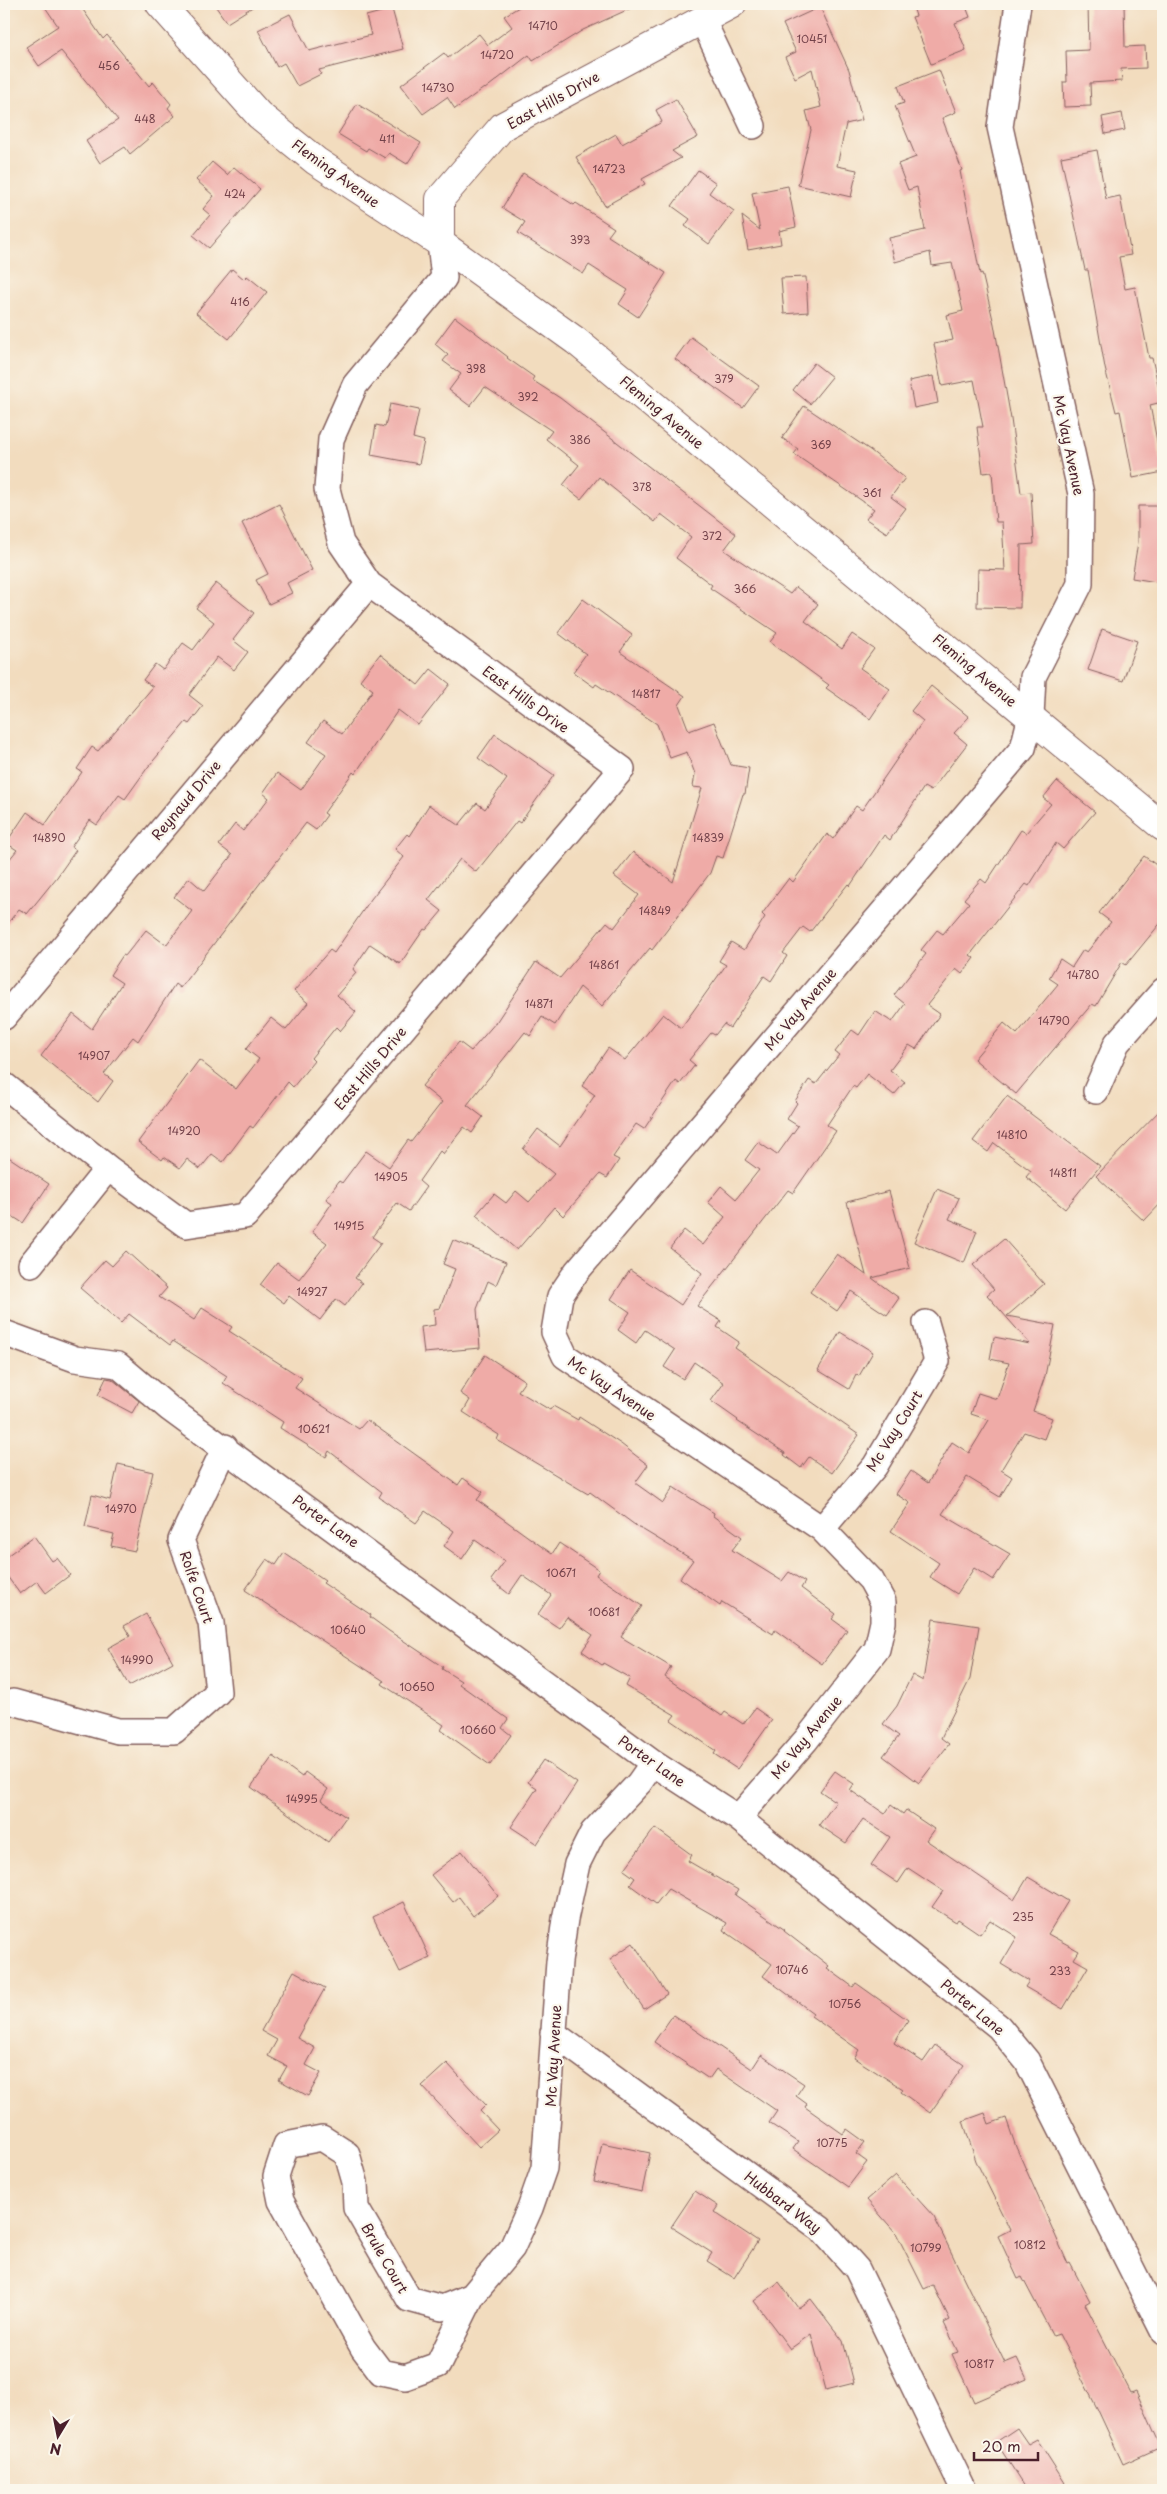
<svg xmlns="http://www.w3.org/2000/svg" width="1167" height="2494" viewBox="0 0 1167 2494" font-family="'Playpen Sans',sans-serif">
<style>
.building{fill:#efaba7}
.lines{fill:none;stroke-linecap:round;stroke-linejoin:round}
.street-casing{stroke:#85615e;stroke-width:28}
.secondary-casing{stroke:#85615e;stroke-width:30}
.street{stroke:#fff;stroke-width:25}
.secondary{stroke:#fff;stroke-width:28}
.labels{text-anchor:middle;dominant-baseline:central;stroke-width:4.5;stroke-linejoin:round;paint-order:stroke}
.number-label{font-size:11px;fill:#73424a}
.street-label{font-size:14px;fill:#4a1f2b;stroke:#fbf7ec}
</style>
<rect width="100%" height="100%" fill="#fbf7ec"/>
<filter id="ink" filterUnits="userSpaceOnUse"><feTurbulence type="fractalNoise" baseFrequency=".02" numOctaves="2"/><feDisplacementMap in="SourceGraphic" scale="10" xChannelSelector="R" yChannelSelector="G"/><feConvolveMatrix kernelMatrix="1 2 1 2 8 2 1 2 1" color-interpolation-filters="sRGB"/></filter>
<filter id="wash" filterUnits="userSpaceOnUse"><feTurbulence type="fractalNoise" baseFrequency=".0096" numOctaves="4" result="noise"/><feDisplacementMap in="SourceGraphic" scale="20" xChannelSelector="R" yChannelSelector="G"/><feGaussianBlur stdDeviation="1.12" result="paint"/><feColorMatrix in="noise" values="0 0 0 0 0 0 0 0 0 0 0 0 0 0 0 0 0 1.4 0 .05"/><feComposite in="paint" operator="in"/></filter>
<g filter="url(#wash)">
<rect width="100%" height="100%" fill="#f2dcbe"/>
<g id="blocks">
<path class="building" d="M43 4H79L103 39 107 35 149 86 153 82 171 104 168 108 175 116 130 154 125 147 100 163 86 141 118 120 61 51 39 66 26 47 58 26Z
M214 4H257L227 23Z
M524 4H640L583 30 533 61 529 55 485 89 484 88 455 109 447 97 423 114 401 85 444 53 448 58 479 34 488 45 512 27 504 16Z
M912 4H965L970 17 955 23 966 50 931 64 912 17 916 16Z
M1088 4H1124L1125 47 1145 46 1146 68 1121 69 1122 81 1090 83 1091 106 1064 107 1063 82H1067L1066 51 1089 50Z
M820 7 849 70 862 120 846 124 837 166 857 170 851 197 798 185 811 130 806 111 821 107 812 69 795 78 785 57 796 52 783 24Z
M392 9 403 49 319 70 321 74 297 86 284 63 277 67 258 30 290 14 309 51 371 35 366 16Z
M939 70 956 112 942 118 962 170 960 171 980 274 982 273 994 324 1011 419 1021 493 1031 492 1034 544 1021 545 1020 608 977 607 978 569 1005 570 1002 522H996L992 472 983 473 977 427H983L974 380 942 386 934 344 953 340 947 315 963 311 952 263 932 266 930 252 895 262 889 238 925 230 917 187 908 190 898 164 916 157 895 106 904 103 898 86Z
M676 99 698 137 672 151 681 158 642 179 645 184 605 206 576 157 616 134 622 144 662 122 656 110Z
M357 104 421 143 407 164 389 153 385 158 368 148 366 151 338 134Z
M1122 113 1125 130 1105 134 1102 117Z
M1097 150 1106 199 1120 196 1131 255 1119 257 1125 289 1135 287 1149 358H1152L1162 402 1150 405 1163 472 1133 478 1120 411 1116 412 1105 368 1088 270H1085L1061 157Z
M212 162 227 175 234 167 260 189 209 248 193 235 210 215 203 209 214 196 196 180Z
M698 170 716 183 709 193 734 211 709 244 685 226 690 219 672 206Z
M523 173 574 205 576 203 614 228 608 236 666 273 638 317 619 304 628 290 589 265 583 274 518 233 525 222 502 208Z
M788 186 796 227 779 231 781 244 748 250 742 216 760 230 752 193Z
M232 269 244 279 247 276 267 292 229 339 196 313Z
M806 277 808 312 784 314 781 278Z
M455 317 508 357 507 358 534 377 532 380 560 398 736 534 724 550 790 594 796 587 818 604 805 621 842 649 852 634 874 649 860 668 890 689 870 719 826 688 829 685 770 642 777 633 710 588 712 585 676 558 691 537 661 514 655 522 599 477 581 499 563 485 579 465 546 439 552 431 485 387 470 406 449 390 461 374 443 361 448 355 435 344Z
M691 337 759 386 743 408 675 359Z
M814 363 832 377 810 404 793 390Z
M933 376 938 403 914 408 909 381Z
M390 404 419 410 413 438 424 441 419 464 371 455 376 425 385 427Z
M804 406 870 450 905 478 891 497 906 508 887 533 866 519 874 509 794 454 798 449 782 438Z
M279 504 312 570 287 583 292 593 269 604 256 580 268 574 242 523Z
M1138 506H1163V583L1132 578 1138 542Z
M216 583 254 613 233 640 248 652 234 670 217 657 189 695 203 706 189 724 186 722 148 767 125 799 119 795 97 825 90 820 71 847 76 850 57 877 27 914 19 909 4 928V866L17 850 6 843 27 812 45 825 82 772 77 769 92 747 98 751 153 687 143 680 155 664 163 670 183 643 193 650 214 622 196 608Z
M583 599 632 635 620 652 685 696 679 705 689 731 714 722 731 765 749 768 745 794H743L723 858 716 856 710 873 652 950 650 948 602 1006 580 987 555 1025 542 1017 530 1036 525 1032 467 1105 483 1117 472 1133 464 1127 443 1154 440 1151 419 1181 426 1187 409 1211 397 1203 372 1237 381 1243 355 1278 362 1283 345 1306 336 1299 320 1320 289 1296 284 1303 260 1285 277 1263 299 1279 327 1243 312 1232 332 1203 326 1199 339 1181 342 1183 366 1151 389 1167 408 1140 411 1142 442 1102 422 1086 459 1042 471 1051 497 1021 536 962 560 978 607 922 614 928 639 895 614 876 633 852 673 882 702 788 693 787 695 774 687 752 670 758 657 724 596 684 594 687 573 672 586 654 558 633Z
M1102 629 1137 641 1123 681 1088 670Z
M380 654 418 685 431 669 450 684 418 725 398 710 355 774 353 772 324 813 327 815 316 830 306 823 180 988 175 984 138 1041 133 1037 104 1074 113 1081 98 1102 41 1056 73 1014 92 1029 122 983 110 975 123 955 125 956 146 930 166 945 192 911 174 897 189 878 204 891 232 855 219 845 235 824 243 831 269 798 263 793 277 773 301 790 326 754 308 742 323 721 342 734 373 690 360 680Z
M931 686 969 717 954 733 967 744 931 791 924 787 890 840 884 835 850 886 848 884 810 932 803 927 783 953 787 956 771 981 764 976 730 1028 724 1024 715 1035 711 1033 689 1060 695 1065 680 1084 676 1081 644 1129 636 1124 613 1157 619 1160 607 1178 600 1174 563 1216 554 1207 517 1250 476 1215 494 1194 506 1203 516 1191 529 1202 554 1174 523 1149 538 1129 560 1146 595 1095 582 1086 608 1048 625 1060 663 1014 681 1028 726 965 719 961 731 942 744 950 765 917 762 914 789 878 793 882 827 834 833 839 856 806 862 810 923 721 911 711Z
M495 734 554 775 520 823 517 821 476 872 460 859 428 900 442 911 426 930 424 929 400 964 370 944 353 969 356 973 337 995 356 1012 340 1031 336 1027 311 1058 314 1061 293 1087 288 1082 253 1128 250 1126 223 1162 212 1154 200 1169 187 1159 180 1168 164 1157 162 1160 138 1142 199 1060 236 1089 259 1059 246 1049 271 1018 286 1030 308 1003 294 991 330 950 334 953 371 899 404 857 395 849 407 834 409 836 429 805 459 825 477 803 485 809 507 779 478 758Z
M1057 781 1095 812 1063 849 1056 843 1029 886 1026 884 970 955 974 958 962 974 956 969 927 1005 940 1014 916 1049 909 1045 890 1070 905 1082 894 1095 867 1074 856 1088 853 1086 827 1125 836 1131 793 1193 788 1190 697 1306 721 1321 717 1327 739 1342 735 1348 859 1435 832 1473 809 1457 801 1468 784 1455 785 1453 737 1421 738 1420 711 1401 724 1383 694 1362 683 1379 664 1367 675 1350 645 1330 636 1343 618 1330 630 1312 611 1299 630 1270 681 1305 702 1273 670 1248 684 1230 703 1245 725 1217 708 1202 721 1186 736 1199 759 1170 745 1160 758 1142 777 1155 798 1126 787 1119 797 1103 795 1101 809 1080 816 1084 839 1055 835 1052 852 1030 859 1035 875 1011 892 1022 905 1004 894 995 926 954 921 950 937 930 943 934 969 903 964 899 981 879 986 883 1021 830 1026 833 1051 804 1043 798Z
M1144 856 1163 870V920L1126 965 1122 962 1096 1006 1092 1004 1016 1094 974 1059 1004 1023 1017 1034 1058 984 1049 978 1060 959 1072 967 1083 950 1087 952 1111 922 1099 913Z
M1007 1096 1100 1166 1065 1209 1026 1177 1031 1171 994 1143 988 1152 973 1141Z
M1163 1107V1201L1144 1221 1096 1176Z
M4 1154 49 1184 23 1223 4 1211Z
M937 1189 959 1198 949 1219 977 1231 964 1263 914 1242Z
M889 1191 910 1268 872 1278 899 1298 887 1315 851 1291 837 1311 810 1292 837 1254 866 1275 847 1202Z
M1004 1239 1044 1284 1007 1316 1055 1325 1045 1376 1033 1411 1052 1418 1044 1439 1024 1432 1001 1470 1012 1477 1000 1497 967 1477 942 1514 1010 1554 993 1580 974 1568 957 1594 930 1577 939 1563 891 1531 910 1503 896 1494 911 1471 928 1483 952 1442 969 1453 989 1420 971 1414 978 1393 997 1399 1009 1363 990 1359 994 1337 1030 1344 987 1295 994 1289 973 1265Z
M453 1240 506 1262 496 1285 488 1281 477 1309 480 1348 424 1353 421 1327 435 1325 434 1309 440 1308 455 1269 443 1264Z
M126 1251 167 1288 159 1297 194 1320 202 1308 232 1327 229 1331 302 1378 295 1388 359 1429 367 1420 458 1485 463 1478 483 1492 477 1500 552 1554 559 1543 599 1570 596 1575 642 1606 621 1637 671 1667 665 1677 722 1716 725 1712 743 1724 755 1708 772 1720 737 1769 714 1754 716 1751 671 1720 675 1715 626 1686 630 1678 603 1663 602 1665 582 1651 593 1635 567 1617 559 1628 538 1614 551 1595 522 1575 509 1594 491 1580 505 1561 475 1540 462 1559 444 1546 454 1531 425 1511 416 1523 379 1497 382 1492 329 1451 326 1457 280 1428 283 1422 223 1383 227 1376 173 1341 170 1345 129 1314 121 1323 80 1288 105 1260 112 1266Z
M840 1332 873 1352 859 1376 856 1375 849 1389 818 1370Z
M485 1355 525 1381 518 1391 550 1410 553 1406 578 1420 579 1417 621 1444 648 1465 635 1483 663 1503 673 1487 714 1513 713 1516 742 1537 732 1550 782 1581 789 1572 805 1582 801 1588 836 1614 832 1619 847 1630 822 1664 775 1630 773 1634 722 1602 720 1606 680 1578 693 1560 635 1525 590 1492 588 1494 497 1440 499 1435 463 1412 470 1400 460 1393Z
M106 1378 112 1379 139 1401 132 1413 98 1395Z
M118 1464 153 1472 135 1551 111 1546 114 1534 85 1527 92 1495 110 1500Z
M34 1536 52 1561 57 1558 70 1575 46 1593 37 1581 20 1594 4 1572V1558Z
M284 1553 325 1581 323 1583 371 1615 370 1617 389 1631 443 1667 442 1669 461 1681 459 1684 508 1719 502 1728 511 1735 490 1765 441 1730 444 1725 382 1684 384 1681 245 1590 267 1559 276 1565Z
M146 1614 173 1662 129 1686 108 1648 130 1636 124 1626Z
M933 1619 979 1626 970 1679 941 1738 949 1744 919 1783 883 1756 899 1736 883 1724 897 1706 912 1675 923 1681Z
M273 1756 302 1777 305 1772 328 1789 321 1800 346 1817 328 1842 251 1787Z
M543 1760 577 1783 537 1844 511 1827 537 1788 528 1782Z
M835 1771 854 1784 850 1790 885 1814 891 1805 903 1814 906 1810 934 1829 926 1840 1014 1900 1028 1877 1068 1901 1048 1934 1079 1951 1074 1959 1088 1967 1063 2009 1025 1987 1029 1981 1001 1964 1017 1937 990 1920 980 1934 958 1919 956 1922 932 1907 943 1891 908 1868 898 1883 871 1865 890 1837 863 1819 846 1843 819 1825 836 1802 820 1791Z
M655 1828 692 1855 688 1861 738 1890 735 1895 785 1930 784 1931 829 1966 827 1968 853 1987 856 1983 908 2020 894 2043 923 2062 935 2045 964 2065 930 2113 901 2092 903 2089 854 2058 859 2050 811 2016 813 2013 763 1976 772 1964 723 1930 727 1923 668 1889 656 1904 630 1885 635 1878 624 1870Z
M462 1851 498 1896 473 1916 459 1897 453 1902 431 1875Z
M404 1902 430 1958 400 1972 373 1917Z
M633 1943 667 1994 644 2009 610 1959Z
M294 1971 325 1988 297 2038 315 2048 306 2065 321 2073 308 2096 279 2080 287 2066 268 2056 277 2040 261 2031Z
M673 2015 752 2069 761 2055 804 2084 796 2096 807 2104 805 2107 843 2134 847 2129 865 2142 856 2154 867 2162 848 2187 793 2149 798 2142 769 2123 777 2111 716 2069 709 2079 654 2042Z
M447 2063 486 2105 480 2111 498 2130 479 2147 422 2086Z
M985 2113 989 2124 1006 2118 1016 2147 1068 2264 1070 2263 1090 2301 1085 2304 1131 2393 1136 2391 1161 2447 1123 2464 1097 2408 1059 2334 1053 2336 1022 2277 1018 2279 998 2236 1010 2230 976 2161 963 2121Z
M602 2143 650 2153 642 2192 594 2182Z
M896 2175 934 2217 1005 2363 1017 2358 1027 2379 974 2402 952 2354 958 2352 944 2323 950 2320 933 2285 924 2289 896 2233 867 2200Z
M695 2191 718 2206 714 2212 758 2241 734 2278 707 2261 712 2253 671 2227Z
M779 2282 798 2308 811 2299 843 2341 854 2383 826 2390 811 2334 790 2349 754 2301Z
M1017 2428 1028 2444 1037 2439 1065 2483 1054 2490H1027L996 2442Z"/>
</g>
</g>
<g filter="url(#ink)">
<use href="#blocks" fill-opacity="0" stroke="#85615e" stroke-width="1"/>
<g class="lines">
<defs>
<path id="street" d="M702 19 753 126
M4 1017 369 584
M4 1085 108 1168 186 1225 245 1216 622 769 369 584 341 543 327 489 331 439 355 385 444 278 440 243
M1096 1091 1117 1043 1163 991
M31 1264 108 1168
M4 1333 75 1359 118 1365 170 1409 653 1763 738 1818 999 2027 1027 2061 1163 2331
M822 1529 875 1466 937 1361 926 1323
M13 1702 118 1731H174L218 1692 211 1623 181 1540 225 1447
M738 1818 806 1740 877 1649 883 1622V1602L871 1580 822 1529 565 1356 554 1332 560 1296 577 1271 1023 748 1031 716 1033 677 1080 584 1081 494 1000 127 1018 4
M553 2033 821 2229 857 2269 964 2490
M322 2138 347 2154 355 2182 356 2208 409 2299 442 2308 472 2296 438 2365 405 2377 381 2372 363 2348 281 2201 276 2176 286 2145Z
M472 2296 512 2248 530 2208 544 2168 559 1962 565 1919 577 1864 593 1832 639 1783 653 1763"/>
<path id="secondary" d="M160 4 259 115 316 161 440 243 576 341 1163 827
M440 243V199L503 126 732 4"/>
</defs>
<use href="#street" class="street-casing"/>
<use href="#secondary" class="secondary-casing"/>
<use href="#street" class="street"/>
<use href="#secondary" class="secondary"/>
</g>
</g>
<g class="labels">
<g class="number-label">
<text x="543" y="25">14710</text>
<text x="812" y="38">10451</text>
<text x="497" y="54">14720</text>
<text x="109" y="65">456</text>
<text x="438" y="87">14730</text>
<text x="145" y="118">448</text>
<text x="387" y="138">411</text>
<text x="609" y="168">14723</text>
<text x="235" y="193">424</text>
<text x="580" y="239">393</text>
<text x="240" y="301">416</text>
<text x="476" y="368">398</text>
<text x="724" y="378">379</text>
<text x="528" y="396">392</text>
<text x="580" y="439">386</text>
<text x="821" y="444">369</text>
<text x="642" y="486">378</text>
<text x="872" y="492">361</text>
<text x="712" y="535">372</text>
<text x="745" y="588">366</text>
<text x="646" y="693">14817</text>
<text x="49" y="837">14890</text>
<text x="708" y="837">14839</text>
<text x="655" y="910">14849</text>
<text x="604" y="964">14861</text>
<text x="1083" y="974">14780</text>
<text x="539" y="1003">14871</text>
<text x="1054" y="1020">14790</text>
<text x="94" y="1055">14907</text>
<text x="184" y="1130">14920</text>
<text x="1012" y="1134">14810</text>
<text x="1063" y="1172">14811</text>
<text x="391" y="1176">14905</text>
<text x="349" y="1225">14915</text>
<text x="312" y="1291">14927</text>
<text x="314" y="1428">10621</text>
<text x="121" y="1508">14970</text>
<text x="561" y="1572">10671</text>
<text x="604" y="1611">10681</text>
<text x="348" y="1629">10640</text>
<text x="137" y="1659">14990</text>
<text x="417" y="1686">10650</text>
<text x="478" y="1729">10660</text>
<text x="302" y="1798">14995</text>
<text x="1023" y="1916">235</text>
<text x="792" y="1969">10746</text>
<text x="1060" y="1970">233</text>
<text x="845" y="2003">10756</text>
<text x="832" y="2142">10775</text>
<text x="1030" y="2244">10812</text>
<text x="926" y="2247">10799</text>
<text x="979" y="2363">10817</text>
</g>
<g class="street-label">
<text transform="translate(553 100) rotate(-29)">East Hills Drive</text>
<text transform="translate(336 173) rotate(36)">Fleming Avenue</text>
<text transform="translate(662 412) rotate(40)">Fleming Avenue</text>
<text transform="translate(1069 445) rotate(78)">Mc Vay Avenue</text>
<text transform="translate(975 670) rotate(40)">Fleming Avenue</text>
<text transform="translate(526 699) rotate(36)">East Hills Drive</text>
<text transform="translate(186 800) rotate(-50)">Reynaud Drive</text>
<text transform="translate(800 1009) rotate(-50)">Mc Vay Avenue</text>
<text transform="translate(370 1068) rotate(-50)">East Hills Drive</text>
<text transform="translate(612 1388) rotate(34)">Mc Vay Avenue</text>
<text transform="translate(894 1431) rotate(-58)">Mc Vay Court</text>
<text transform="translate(326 1521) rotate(36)">Porter Lane</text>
<text transform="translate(197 1587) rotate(71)">Rolfe Court</text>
<text transform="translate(806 1737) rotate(-51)">Mc Vay Avenue</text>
<text transform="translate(652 1761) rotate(35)">Porter Lane</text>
<text transform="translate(973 2007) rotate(40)">Porter Lane</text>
<text transform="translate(553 2056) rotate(-87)">Mc Vay Avenue</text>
<text transform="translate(783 2202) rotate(37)">Hubbard Way</text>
<text transform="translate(385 2258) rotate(60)">Brule Court</text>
</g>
</g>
<rect width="1167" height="2494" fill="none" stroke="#fbf7ec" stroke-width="20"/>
<g transform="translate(58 2436) rotate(190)" stroke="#fbf7ec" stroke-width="4" paint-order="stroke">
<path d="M0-4L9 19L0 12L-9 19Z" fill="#4a1f2b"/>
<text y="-8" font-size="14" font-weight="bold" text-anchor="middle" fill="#4a1f2b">N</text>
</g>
<path d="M974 2452v8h64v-8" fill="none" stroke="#4a1f2b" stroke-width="2.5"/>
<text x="982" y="2452" font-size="15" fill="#4a1f2b" stroke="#fbf7ec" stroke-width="4" paint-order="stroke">20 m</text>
</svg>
